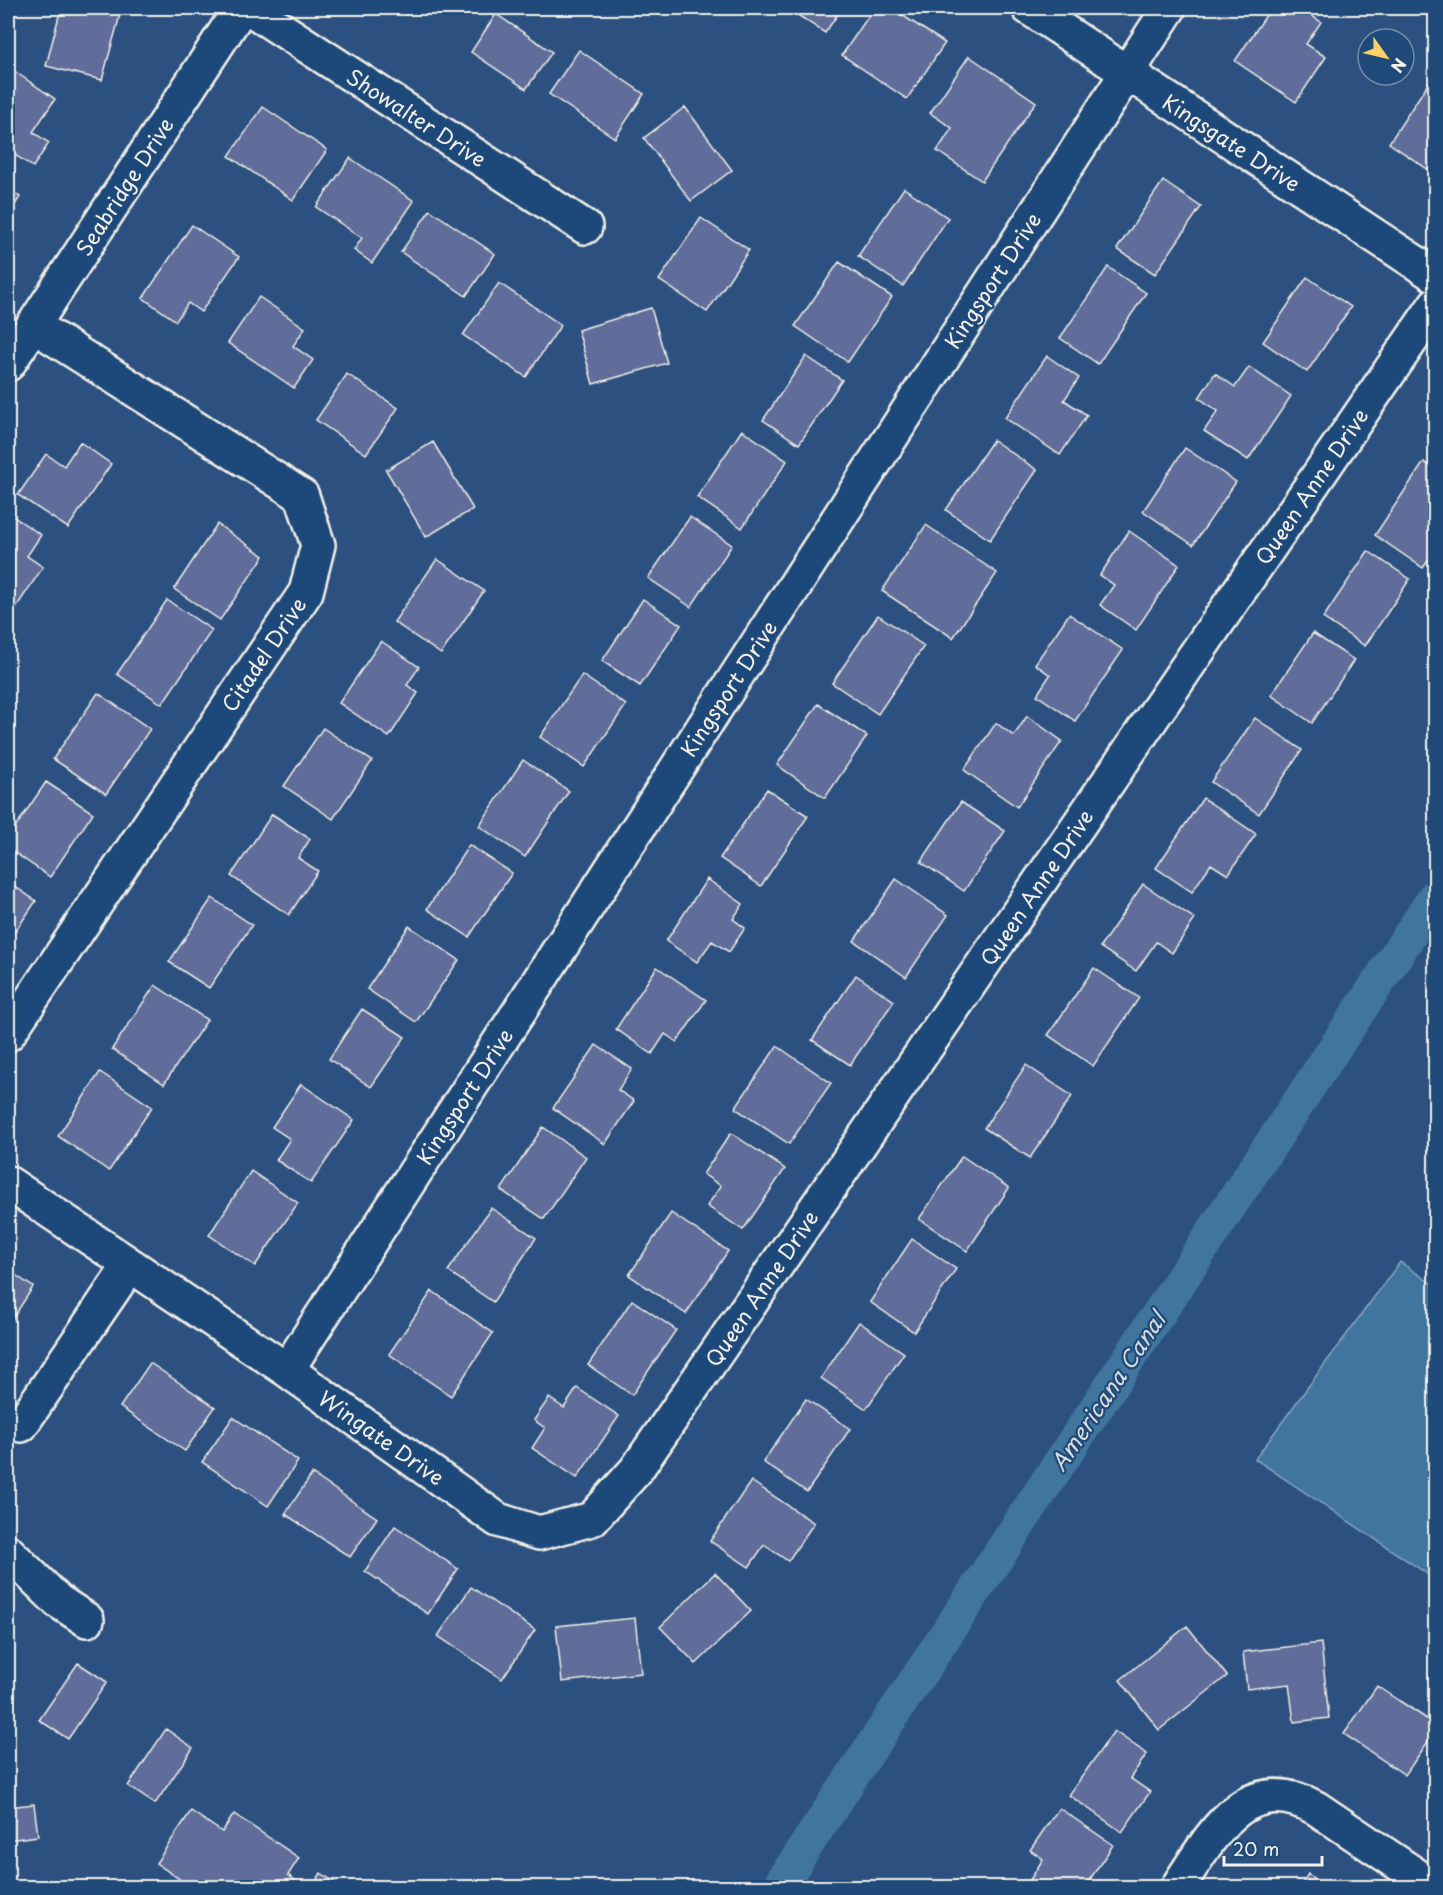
<svg xmlns="http://www.w3.org/2000/svg" width="1443" height="1895" viewBox="0 0 1443 1895" font-family="'Playpen Sans',sans-serif">
<style>
.water{fill:#41749e;stroke:#89a6bc;stroke-width:1.5}
.lines{fill:none;stroke-linecap:round;stroke-linejoin:round}
.canal{stroke:#41749e;stroke-width:34}
.building{fill:#606d9a;stroke:#f4f1e8;stroke-width:1.5}
.minor-casing{stroke:#f4f1e8;stroke-width:38}
.minor{stroke:#1f4a7a;stroke-width:33}
.labels{text-anchor:middle;dominant-baseline:central;stroke-width:4.5;stroke-linejoin:round;paint-order:stroke}
.street-label{font-size:21px;fill:#f4f1e8;stroke:#1f4a7a}
.water-label{font-size:22px;font-style:italic;fill:#d9dedd;stroke:#1f4a7a}
</style>
<rect width="100%" height="100%" fill="#2c5180"/>
<filter id="ink" filterUnits="userSpaceOnUse"><feTurbulence type="fractalNoise" baseFrequency=".0167" numOctaves="2"/><feDisplacementMap in="SourceGraphic" scale="12" xChannelSelector="R" yChannelSelector="G"/><feConvolveMatrix kernelMatrix="1 2 1 2 8 2 1 2 1" color-interpolation-filters="sRGB"/></filter>
<g filter="url(#ink)">
<path class="water" d="M1400 1262 1435 1286V1579L1255 1459Z"/>
<g class="lines">
<path class="canal" d="M778 1888 1436 895"/>
</g>
<path class="building" d="M61 8H122L102 80 46 66Z
M394 8H411L406 15Z
M787 8H842L825 33Z
M874 8H891L945 43 907 99 842 55Z
M1271 8H1300L1321 22 1306 44 1326 57 1296 102 1235 61Z
M496 14 552 52 526 89 471 52Z
M579 50 644 94 615 138 549 94Z
M969 56 1036 102 982 181 937 151 952 128 930 113Z
M8 67 55 99 33 132 49 143 33 167 8 150Z
M1429 82 1436 86 1435 174 1389 143Z
M263 107 327 150 293 200 229 156Z
M685 107 732 170 691 201 644 138Z
M350 158 414 201 372 263 354 250 362 238 316 207Z
M1163 181 1201 207 1155 274 1117 249Z
M904 188 948 218 903 286 858 256Z
M8 189 20 197 8 216Z
M430 210 495 254 466 296 401 252Z
M701 218 749 250 707 312 659 280Z
M192 225 239 257 201 312 188 303 176 321 143 298Z
M839 262 892 297 848 362 795 326Z
M1108 267 1146 293 1098 364 1060 338Z
M1307 277 1351 307 1307 372 1263 342Z
M499 283 561 325 526 377 463 335Z
M259 297 305 328 293 346 313 360 294 388 228 343Z
M651 308 667 363 593 384 578 330Z
M806 356 842 380 799 444 763 420Z
M1047 356 1079 378 1064 400 1087 415 1060 455 1005 418Z
M1249 367 1291 396 1248 460 1204 431 1218 411 1199 398 1215 373 1235 387Z
M347 374 398 408 366 454 316 420Z
M742 430 787 461 742 528 697 497Z
M993 440 1037 470 990 540 946 510Z
M80 442 111 464 68 528 18 495 46 454 64 466Z
M433 442 473 509 426 537 386 470Z
M1185 448 1236 482 1193 545 1143 511Z
M1424 462 1436 470V549L1423 568 1375 535Z
M8 513 41 535 27 556 43 567 15 609 8 604Z
M690 517 732 545 691 607 648 578Z
M217 524 264 556 220 620 174 589Z
M926 525 997 573 953 638 882 591Z
M1129 531 1179 565 1136 630 1100 605 1114 585 1100 575Z
M1368 551 1410 579 1365 646 1323 618Z
M437 559 484 591 441 654 394 622Z
M643 599 681 625 640 686 602 661Z
M167 600 212 630 162 704 117 674Z
M1069 614 1123 650 1075 721 1037 695 1050 675 1035 664Z
M878 615 924 646 878 714 832 683Z
M1313 633 1354 660 1312 723 1271 695Z
M381 641 419 667 407 685 418 693 389 737 339 703Z
M582 675 626 705 584 767 540 737Z
M98 693 150 729 106 794 53 759Z
M818 704 867 736 825 798 777 765Z
M1027 716 1062 741 1017 807 964 770 996 723 1014 736Z
M1255 718 1302 750 1259 814 1211 782Z
M323 728 372 761 333 819 284 786Z
M523 760 569 791 525 857 479 826Z
M46 782 93 813 50 877 8 848V838Z
M767 789 808 816 761 886 720 858Z
M1203 798 1256 834 1228 875 1211 864 1192 892 1156 868Z
M961 802 1005 831 964 891 921 862Z
M272 814 310 839 298 858 318 871 289 915 231 876Z
M469 845 512 873 469 937 427 909Z
M707 879 743 904 733 919 745 928 729 952 712 941 697 962 666 941Z
M896 879 948 915 906 977 854 941Z
M8 882 36 901 8 942Z
M1143 884 1195 919 1172 953 1156 942 1136 971 1100 947Z
M212 898 252 925 209 988 169 962Z
M409 926 459 960 416 1022 367 989Z
M657 967 706 1000 677 1042 665 1034 652 1054 616 1029Z
M1094 968 1139 998 1093 1066 1048 1035Z
M856 975 894 1001 850 1065 812 1040Z
M155 985 207 1020 164 1084 112 1049Z
M362 1009 405 1037 371 1087 329 1059Z
M596 1045 632 1069 618 1090 634 1101 605 1144 553 1108Z
M777 1046 831 1083 789 1144 735 1108Z
M1026 1065 1072 1096 1030 1158 984 1128Z
M100 1072 152 1107 109 1171 58 1136Z
M301 1084 354 1120 311 1183 276 1160 290 1139 272 1127Z
M543 1127 586 1157 544 1219 501 1190Z
M731 1133 785 1169 743 1230 707 1206 721 1186 703 1174Z
M962 1156 1009 1188 967 1251 919 1219Z
M251 1171 298 1203 255 1266 209 1235Z
M491 1208 536 1238 493 1302 448 1271Z
M671 1213 728 1251 686 1314 629 1275Z
M912 1239 956 1269 914 1332 870 1302Z
M8 1270 33 1287 8 1326Z
M432 1291 493 1333 451 1396 389 1354Z
M632 1300 676 1330 632 1395 588 1365Z
M859 1322 904 1353 866 1409 821 1378Z
M150 1363 215 1407 185 1451 120 1407Z
M577 1388 619 1416 577 1478 532 1448 545 1428 534 1420 549 1398 564 1408Z
M806 1399 850 1429 807 1492 763 1462Z
M233 1417 298 1461 268 1506 202 1462Z
M312 1474 377 1518 350 1557 285 1514Z
M751 1481 814 1523 788 1561 764 1545 749 1567 710 1541Z
M395 1526 458 1569 428 1614 365 1571Z
M715 1573 751 1611 696 1664 660 1627Z
M471 1587 535 1630 502 1679 438 1636Z
M635 1618 641 1673 562 1682 556 1626Z
M1187 1626 1227 1676 1159 1730 1120 1680Z
M1321 1643 1329 1718 1294 1722 1289 1684 1247 1689 1243 1652Z
M78 1663 107 1682 68 1739 39 1720Z
M1377 1686 1436 1725V1730L1405 1775 1344 1734Z
M166 1729 193 1748 155 1804 128 1786Z
M1114 1731 1147 1754 1130 1778 1150 1792 1122 1832 1069 1795Z
M34 1804 38 1836 8 1840V1807Z
M1059 1808 1113 1845 1084 1888H1042L1030 1880 1043 1859 1030 1850Z
M191 1811 222 1832 234 1814 299 1858 288 1875 306 1888H182L185 1883 156 1863Z
M321 1873 343 1888H312Z
M1308 1874 1327 1888H1299Z
M1002 1881 1012 1888H997Z"/>
<g class="lines">
<defs>
<path id="minor" d="M249 8 585 227
M1029 8 1436 276
M8 364 241 8
M8 1034 306 592 318 545 302 496 33 325
M8 1183 287 1370 498 1520 539 1533 592 1519 636 1470 1436 304
M287 1370 1169 8
M21 1425 130 1265
M8 1552 58 1601 87 1620
M1177 1888C1211 1837 1244 1769 1316 1808L1435 1888"/>
</defs>
<use href="#minor" class="minor-casing"/>
<use href="#minor" class="minor"/>
</g>
</g>
<g class="labels">
<g class="street-label">
<text transform="translate(417 117) rotate(33)">Showalter Drive</text>
<text transform="translate(1232 142) rotate(33)">Kingsgate Drive</text>
<text transform="translate(124 186) rotate(-57)">Seabridge Drive</text>
<text transform="translate(992 280) rotate(-57)">Kingsport Drive</text>
<text transform="translate(1311 486) rotate(-56)">Queen Anne Drive</text>
<text transform="translate(263 654) rotate(-56)">Citadel Drive</text>
<text transform="translate(728 688) rotate(-57)">Kingsport Drive</text>
<text transform="translate(1036 887) rotate(-56)">Queen Anne Drive</text>
<text transform="translate(464 1096) rotate(-57)">Kingsport Drive</text>
<text transform="translate(761 1288) rotate(-56)">Queen Anne Drive</text>
<text transform="translate(382 1437) rotate(35)">Wingate Drive</text>
</g>
<g class="water-label">
<text transform="translate(1107 1391) rotate(-56)">Americana Canal</text>
</g>
</g>
<rect width="1443" height="1895" fill="none" stroke="#1f4a7a" stroke-width="30"/>
<rect x="15" y="15" width="1413" height="1865" fill="none" stroke="#f4f1e8" stroke-width="2" filter="url(#ink)"/>
<g transform="translate(1386 57) rotate(124)"><circle r="28" fill="#1f4a7a" stroke="#748da6" stroke-width="1.5"/>
<path d="M0-4.5L10 22L0 15L-10 22Z" fill="#ffd166"/>
<text y="-9" font-size="16" font-weight="bold" text-anchor="middle" fill="#f4f1e8">N</text>
</g>
<path d="M1224 1856v9h98v-9" fill="none" stroke="#f4f1e8" stroke-width="3"/>
<text x="1233" y="1856" font-size="18" fill="#f4f1e8" stroke="#1f4a7a" stroke-width="4.5" paint-order="stroke">20 m</text>
</svg>
